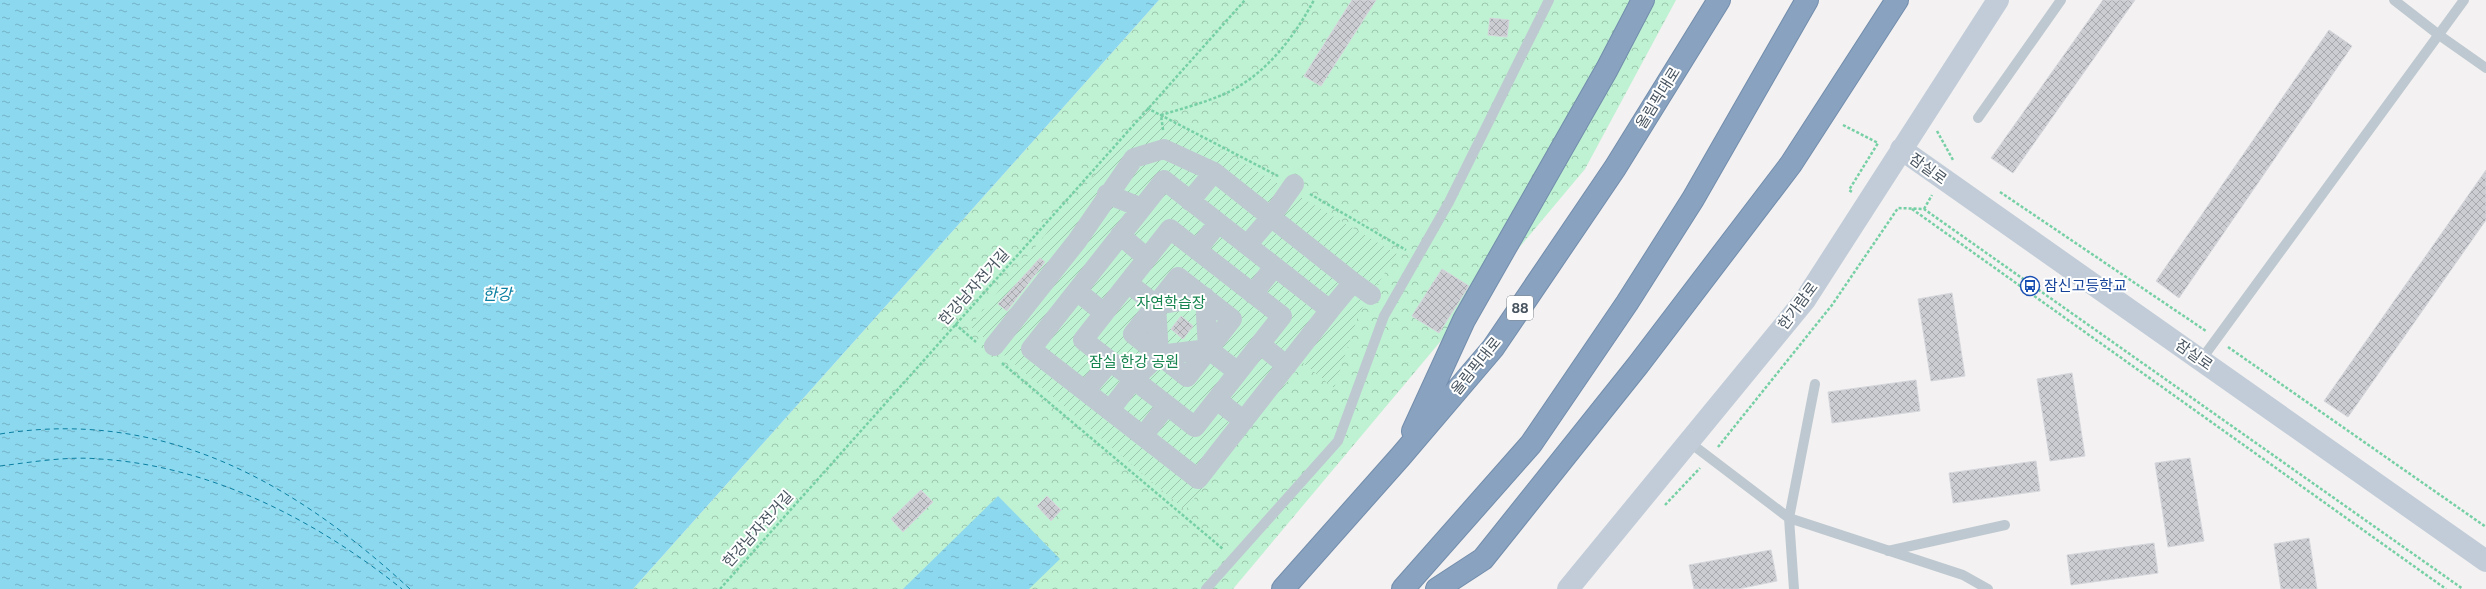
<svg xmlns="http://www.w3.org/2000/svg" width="2486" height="589" viewBox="0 0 2486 589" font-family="Figtree,'Noto Sans KR',sans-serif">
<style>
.park{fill:url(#park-crowns)}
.garden{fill:url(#garden-furrows)}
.water{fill:url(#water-ripples)}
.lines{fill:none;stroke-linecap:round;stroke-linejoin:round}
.ferry{stroke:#0a7fa1;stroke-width:1;stroke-dasharray:5 4;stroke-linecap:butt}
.building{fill:url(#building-cross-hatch);stroke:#d5d7dc}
.highway-casing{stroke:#738dac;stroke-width:24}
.path{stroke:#76d0a5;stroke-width:2.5;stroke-dasharray:3 2;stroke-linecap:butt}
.lane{stroke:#bec8d0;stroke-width:10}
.street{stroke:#bec8d0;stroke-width:20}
.secondary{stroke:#c1ccd8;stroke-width:22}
.highway{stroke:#88a2c0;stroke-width:22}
.labels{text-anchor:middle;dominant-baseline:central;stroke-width:4;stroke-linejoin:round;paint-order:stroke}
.shield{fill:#fff;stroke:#7f878f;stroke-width:1}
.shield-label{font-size:14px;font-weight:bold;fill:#48545f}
.street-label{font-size:15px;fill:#48545f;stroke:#fff}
.transit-label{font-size:15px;fill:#164399;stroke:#fff;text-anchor:start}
.park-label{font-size:15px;fill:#15844f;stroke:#fff}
.water-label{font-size:16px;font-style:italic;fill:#0a7fa1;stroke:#fff}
</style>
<defs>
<pattern id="park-crowns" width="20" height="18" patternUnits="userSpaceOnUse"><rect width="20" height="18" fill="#bff1d3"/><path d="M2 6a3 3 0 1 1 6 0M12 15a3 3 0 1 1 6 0" fill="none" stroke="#9dc6ae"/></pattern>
<pattern id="garden-furrows" width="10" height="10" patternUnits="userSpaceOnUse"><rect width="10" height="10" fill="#bff1d3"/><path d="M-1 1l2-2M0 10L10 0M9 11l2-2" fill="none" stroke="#9dc6ae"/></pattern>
<pattern id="water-ripples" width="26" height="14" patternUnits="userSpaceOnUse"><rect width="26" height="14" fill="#8cd8ef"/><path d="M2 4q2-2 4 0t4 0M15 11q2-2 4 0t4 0" fill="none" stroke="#74b2c5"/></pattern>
<pattern id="building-cross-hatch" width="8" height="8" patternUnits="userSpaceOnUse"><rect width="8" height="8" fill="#cbcdd3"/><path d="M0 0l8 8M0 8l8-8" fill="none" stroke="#a7a9ae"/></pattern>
</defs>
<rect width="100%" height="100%" fill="#f3f1f1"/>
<path class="park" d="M1159 0H1676L1585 169 1233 589H633Z"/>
<path class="garden" d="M1150 108 1397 254 1359 313 1334 388 1303 363 1185 510 970 326Z"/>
<path class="water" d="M0 0H1159L633 589H0Z
M998 496 1060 559 1029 589H903Z"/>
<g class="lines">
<path class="ferry" d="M0 434C163 408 294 482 410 589
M0 466C33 462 67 456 100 459 211 466 316 520 402 589"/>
</g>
<path class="building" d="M1352 0H1376L1321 86 1304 76Z
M2103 0H2135L2013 173 1991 158Z
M1490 18 1509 20 1507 37 1488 35Z
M2329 30 2352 46 2179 298 2156 281Z
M2486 170V220L2348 417 2324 401Z
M1040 258 1045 262 1007 311 998 304Z
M1442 269 1469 286 1439 333 1412 316Z
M1952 293 1965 376 1931 381 1918 299Z
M1181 316 1193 326 1183 339 1171 329Z
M2072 373 2085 456 2050 461 2037 379Z
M1916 380 1920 411 1832 423 1828 392Z
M2190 458 2204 541 2168 547 2155 463Z
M2036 461 2040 491 1953 503 1949 473Z
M921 490 933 502 903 532 891 519Z
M1047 496 1061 510 1051 521 1037 506Z
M2309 538 2317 589H2281L2274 544Z
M2154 543 2158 573 2071 585 2067 555Z
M1771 550 1777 581 1738 589H1694L1689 565Z"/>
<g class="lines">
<defs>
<path id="highway" d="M1413 431 1464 320 1607 69 1643 0
M1283 589 1401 456 1493 348 1615 168 1719 0
M1403 589 1531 444 1627 303 1693 199 1807 0
M1437 589 1483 559 1638 365 1791 164 1897 0"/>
</defs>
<use href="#highway" class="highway-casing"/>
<path class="path" d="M1147 108 1278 176
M1843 125 1878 143 1849 190 1852 192
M1163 130 1161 115C1181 109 1203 103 1222 95 1264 77 1293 39 1314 0
M1937 131 1953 160
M2000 192 2206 331
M1310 194 1406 250
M1912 209 2446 589
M1924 209 1932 195
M955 324 976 342
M2228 347 2486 527
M1002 363 1223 549
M1718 447 1832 305 1898 208 1924 209 2463 589
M1665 505 1700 468
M720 589 1245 0"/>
<path class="lane" d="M2394 0 2439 35 2486 68
M1978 118 2061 0
M2201 360 2464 0
M1689 442 1789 518 1963 575 1988 589
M1888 551 2005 525
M1206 589 1338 441 1384 316 1449 202 1549 0
M1794 589 1789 518 1815 384"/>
<path class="street" d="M1164 180 1330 310 1198 479 1031 349Z
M1107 194 1142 208
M1190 201 1214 172
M1170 229 1282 316 1195 427 1083 340Z
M1120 235 1147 258
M1247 245 1271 217 1294 184
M1197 250 1218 223
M1178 277 1232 319 1187 377 1133 334Z
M1353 282 1371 295
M1128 283 1156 305
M1077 291 1104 313
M1253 294 1274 267
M1260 344 1287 366
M994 346 1077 241 1134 158 1164 149 1214 172 1353 282 1330 310
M1208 349 1205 297 1156 305 1159 355 1208 349 1238 372
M1085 391 1110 362
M1217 400 1244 421
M1110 410 1134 379 1159 355
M1143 436 1167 405"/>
<path class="secondary" d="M1901 149 2486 561
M1568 589 1805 300 1998 0"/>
<use href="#highway" class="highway"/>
</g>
<defs>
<symbol id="bus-ring" viewBox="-11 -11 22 22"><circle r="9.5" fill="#fff" stroke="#1a4fb4" stroke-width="1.5"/><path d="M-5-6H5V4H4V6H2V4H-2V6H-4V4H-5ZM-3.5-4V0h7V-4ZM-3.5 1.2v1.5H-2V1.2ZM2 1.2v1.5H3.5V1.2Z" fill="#1a4fb4"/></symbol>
</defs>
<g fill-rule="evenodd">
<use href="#bus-ring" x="2019" y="275" width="22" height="22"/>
</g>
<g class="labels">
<rect class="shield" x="1507" y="296" width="26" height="24" rx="3"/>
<g class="shield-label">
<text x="1520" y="308">88</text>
</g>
<g class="street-label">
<text transform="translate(1658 98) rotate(-58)">올림픽대로</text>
<text transform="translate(1928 169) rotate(36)">잠실로</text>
<text transform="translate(974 287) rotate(-48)">한강남자전거길</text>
<text transform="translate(1798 306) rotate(-53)">한가람로</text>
<text transform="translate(2194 355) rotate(35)">잠실로</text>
<text transform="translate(1476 366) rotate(-51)">올림픽대로</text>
<text transform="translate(758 529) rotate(-48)">한강남자전거길</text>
</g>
<g class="transit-label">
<text x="2044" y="286">잠신고등학교</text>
</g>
<g class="park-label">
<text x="1171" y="303">자연학습장</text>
<text x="1134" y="362">잠실 한강 공원</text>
</g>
<g class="water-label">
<text x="497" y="294">한강</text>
</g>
</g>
</svg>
